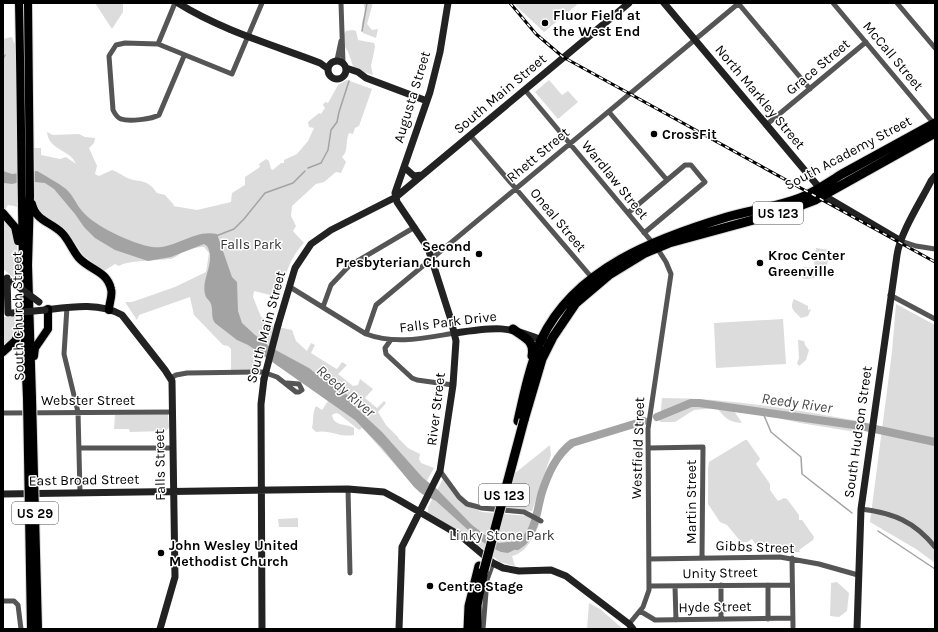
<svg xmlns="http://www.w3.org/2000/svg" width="938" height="632" viewBox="0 0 938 632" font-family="Karla,sans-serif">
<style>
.green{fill:#dcdcdc}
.water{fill:#a3a3a3}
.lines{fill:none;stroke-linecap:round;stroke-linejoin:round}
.stream{stroke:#a3a3a3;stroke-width:1.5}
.river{stroke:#a3a3a3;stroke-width:8}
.primary-casing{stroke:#dbdbdb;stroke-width:10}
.highway-casing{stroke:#dbdbdb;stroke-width:11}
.street{stroke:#555;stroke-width:5}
.secondary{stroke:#222;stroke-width:7}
.primary{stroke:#000;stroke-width:8}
.highway{stroke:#000;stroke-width:9}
.rail-casing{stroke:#000;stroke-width:3}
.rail{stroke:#fff;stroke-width:1.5;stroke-dasharray:4.5;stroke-linecap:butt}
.primary-bridge-casing{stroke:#dbdbdb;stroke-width:10;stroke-linecap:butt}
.highway-bridge-casing{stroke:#dbdbdb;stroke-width:11;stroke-linecap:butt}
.secondary-bridge{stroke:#222;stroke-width:7}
.primary-bridge{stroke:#000;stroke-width:8}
.highway-bridge{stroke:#000;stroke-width:9}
.poi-dot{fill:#000;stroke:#fff;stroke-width:1.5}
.labels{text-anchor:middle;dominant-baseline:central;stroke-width:3;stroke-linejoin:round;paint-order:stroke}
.shield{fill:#fff;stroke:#4c4c4c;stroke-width:1}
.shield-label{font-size:13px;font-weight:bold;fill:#000}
.poi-label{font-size:14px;font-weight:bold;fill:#000;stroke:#fff;text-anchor:start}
.street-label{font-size:14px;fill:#000;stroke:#fff}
.park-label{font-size:14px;fill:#333;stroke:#fff}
.water-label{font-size:15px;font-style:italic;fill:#444;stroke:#fff}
</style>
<rect width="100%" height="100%" fill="#fff"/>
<path class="green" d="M95 3H123V12L112 29Z
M363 3H373L367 24 372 30 378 29 376 38 363 33C358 19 369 16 363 3Z
M513 3H579L544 32Z
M353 30 356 31 358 40 374 43 375 47 371 66 373 75 354 69C352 63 348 49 344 46V34L346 31Z
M12 37 14 43 16 44 18 166 33 165 35 181 34 148H41V155L60 159 66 157 76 164C70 149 49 151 47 132L53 135 79 134 85 137 95 138 94 143 89 148 97 166 95 174 99 176 112 170C118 172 122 175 127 178 140 183 147 178 157 193L165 195 174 205 173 206 197 210 231 202 232 193 245 185V177L260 167 259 164 266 159 269 161 271 169 273 170 281 163H284V160L297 154 308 141 314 128 309 127 308 122 319 113 321 114 325 108 323 105 325 102 328 103 338 85 347 80 372 89 359 126 355 128 353 134 349 133C345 140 349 151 342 157L346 162 341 173 336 172 324 182 316 184 292 206 291 216 296 226 293 231 304 243C289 258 285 278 278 297L254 291 253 297 261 317 266 319 265 324 292 330 296 341 307 351 311 343 315 345 311 353 335 368 337 369 342 362 347 365 338 374 353 386 358 385 360 379 373 389 365 398 377 408 384 401 386 403 378 412 386 425 398 437V438L408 448 420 454 419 459 421 463 434 468 420 493 365 431 362 428 359 430 339 414 336 413 332 415C334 427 346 423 354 428V435C341 438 329 429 316 432L312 428C314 420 312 413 316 406L322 410 328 401 282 368 277 366V364L264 354 260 370 231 372V349L228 346 223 345 194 315 190 297 139 315 137 320 125 302H132L175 287 206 272 209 253 204 247C197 247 190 249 183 252 179 254 175 259 169 259 157 261 128 260 119 266L115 264 104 271 83 255 68 233 57 224 14 206 8 205 6 208V211L3 209V39Z
M549 80 562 95 568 91 578 102 558 119 535 92Z
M3 217 14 230 17 244 18 281 3 269Z
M816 248 830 250 827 266 814 265Z
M804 267 819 268 822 269C819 278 812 279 804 279L802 277Z
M794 299 808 306V310L811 309 808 316 801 318C794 311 789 309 794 299Z
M896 304 935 325V563L916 549 870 522 892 352Z
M17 316C16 329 14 339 3 346V317Z
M783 319 786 364 716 368 714 323Z
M798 340 804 341 805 345 809 350 806 360 799 366 797 363 799 358Z
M662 398C731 398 797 410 864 422L862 433 800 423 755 413 734 411 742 423C729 422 725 418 717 408L694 410 675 422H660Z
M168 414 169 427 166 431 130 432 129 429H114L115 415Z
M745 440H747L759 457 760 459 756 464 770 484V490L778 501 784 498 787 499 799 515V520H802L814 537 813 540 799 550 800 552H794L787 545 780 549 771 548 767 543 759 549 752 539 747 542H741L727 525 720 522 708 504V468L709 462Z
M550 445 551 455 532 511 504 508 514 474Z
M443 479 465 504 482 512 529 516 540 523C534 535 527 553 512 556L515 566 500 562 461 532 428 513V507Z
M298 518V527H279L278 519Z
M837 582 849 593 847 611 839 617 830 616 831 583Z
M589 603 600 609 623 629H587Z"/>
<path class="water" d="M3 171 12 174 37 171C47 177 57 182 66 189 73 195 76 204 82 211 94 226 133 244 152 247 175 250 193 229 217 234L232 277 237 282 238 311 242 323 255 335 270 347 309 368 320 377 337 384 352 400 356 408 382 432 423 478 437 489 472 525 489 538 499 543 527 540 524 545 508 553 501 552 490 547 477 538 436 501 422 494 414 487 382 448 355 420 248 345 237 340 215 323C210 317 214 308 210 302 209 300 207 299 206 297 199 280 217 263 207 246L204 244 171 257 148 261 115 250 95 238 84 227 75 214 54 189 45 183 25 181 12 184 4 183Z"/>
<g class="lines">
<path class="stream" d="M362 31 367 3
M3 59 5 55
M308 168 321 163 328 150 331 130 337 122 339 112 349 81
M216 236 234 229 244 219 265 193 293 183 305 171
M763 413 771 432 801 457 802 474 852 513
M878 531 935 569"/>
<path class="river" d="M657 417 691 403H699L861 426 935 442
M517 546C537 534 536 512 542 492 548 474 556 455 572 443L644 421"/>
<defs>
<path id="primary" d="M19 3C22 135 21 266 27 398
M28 3 30 196 28 265 32 398
M32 204C36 221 51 222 62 233 69 240 72 250 79 258 90 270 107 271 111 289 113 295 109 303 109 310
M3 213 15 227 18 241
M3 352 15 341 22 326
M34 356 35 348 48 329V309"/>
<path id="highway" d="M513 329C524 338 535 340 532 356
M524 420 542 359 553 337 576 303 609 275 645 253 669 243 786 211 815 200 935 133
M518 421C524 394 530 365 541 340 575 268 657 238 727 217 751 210 777 207 800 198 815 192 829 182 842 174 873 157 904 140 935 123
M468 629 469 606 479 566
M477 629V605L483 575"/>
</defs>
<use href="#primary" class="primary-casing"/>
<use href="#highway" class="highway-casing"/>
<path class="street" d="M341 3 343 63
M738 3 810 89
M833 3 935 125
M897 3 935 48
M158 44 175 3
M184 56 159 115C152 119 129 122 121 119 117 118 115 114 113 110L109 56 116 45 125 43 158 44 232 74 262 3
M337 60 341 41
M525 90 657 248 666 262 671 274 648 429 649 590 643 607 629 624
M609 112 667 180
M766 125 866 42
M470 135 593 279
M628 213 685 165H691L705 182 644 233
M901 241 916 246 935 249
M290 287 366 334C396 345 424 338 455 333
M890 295 935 319
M67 307 64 354 78 412 80 493
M323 307 331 285 349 266 415 227
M366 334 376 305 739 3
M390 341 385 348 386 354 412 378 417 380 453 385
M171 378 176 375 187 373 263 372 277 377 296 392H299L302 390 299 384 287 383
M3 413 173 412
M79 448H173
M649 448 703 447 702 557
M440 471 459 497 467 504 482 508 524 512 541 521
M348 489 350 573
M861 509C893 513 914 521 935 547
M792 558 793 627
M649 559 780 557 819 564 858 575
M721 585V619
M768 585V619
M649 586 792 585
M675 586 676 620
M3 601H14L18 605 21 629
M640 611 655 620 792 618
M483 629 487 580 493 563"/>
<path class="secondary" d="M178 3C221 30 273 45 320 63L327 68
M664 3 828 198 901 241
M328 70a9 9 0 1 1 18 0a9 9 0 1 1-18 0Z
M346 68 358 72 366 78 427 101
M404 167 414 176 422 175
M7 278 8 313
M45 310C70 307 99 302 122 315L165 370 172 381 175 577 160 629
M278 325 295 268 311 244 331 230 396 197 629 3
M455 333C495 327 508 325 546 342
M3 494 348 489 384 492 399 500 461 536 493 563 503 568 519 571 551 570 566 576 629 624 633 629
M262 629 261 404 264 379
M399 629 402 547 440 471 453 385 456 341 451 320 428 248 397 202 395 193 430 92 440 52 448 3
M857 629 861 509 897 255C900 233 921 201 931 181L935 176"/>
<use href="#primary" class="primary"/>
<use href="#highway" class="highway"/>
<defs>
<path id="rail" d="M510 3 536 34 563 57 935 262"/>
</defs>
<use href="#rail" class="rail-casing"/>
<use href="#rail" class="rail"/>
<defs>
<path id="primary-bridge" d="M27 398 31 629
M32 398 38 629"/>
<path id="highway-bridge" d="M484 570 524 420"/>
</defs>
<use href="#primary-bridge" class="primary-bridge-casing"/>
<use href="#highway-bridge" class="highway-bridge-casing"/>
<path class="secondary-bridge" d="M12 282 39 302
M12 313 45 310
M264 379 278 325"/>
<use href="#primary-bridge" class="primary-bridge"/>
<use href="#highway-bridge" class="highway-bridge"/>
</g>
<g class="poi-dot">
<circle cx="545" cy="23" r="4"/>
<circle cx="654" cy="134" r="4"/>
<circle cx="479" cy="254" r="4"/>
<circle cx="760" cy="263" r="4"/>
<circle cx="161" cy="553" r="4"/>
<circle cx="430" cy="586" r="4"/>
</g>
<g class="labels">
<g class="shield">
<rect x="753" y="202" width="50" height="22" rx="3"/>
<rect x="479" y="484" width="50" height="22" rx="3"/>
<rect x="12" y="502" width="46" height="22" rx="3"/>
</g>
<g class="shield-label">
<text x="778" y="213">US 123</text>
<text x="504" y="495">US 123</text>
<text x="35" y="513">US 29</text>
</g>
<g class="poi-label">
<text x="553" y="15">Fluor Field at<tspan x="553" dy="16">the West End</tspan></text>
<text x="662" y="134">CrossFit</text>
<text x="471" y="246" text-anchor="end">Second<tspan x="471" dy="16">Presbyterian Church</tspan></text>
<text x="768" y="255">Kroc Center<tspan x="768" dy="16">Greenville</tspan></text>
<text x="169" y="545">John Wesley United<tspan x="169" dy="16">Methodist Church</tspan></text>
<text x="438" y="586">Centre Stage</text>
</g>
<g class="street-label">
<text transform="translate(893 56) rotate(50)">McCall Street</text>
<text transform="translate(818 67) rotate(-40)">Grace Street</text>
<text transform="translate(500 94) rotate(-40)">South Main Street</text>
<text transform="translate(412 97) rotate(-73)">Augusta Street</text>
<text transform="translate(760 97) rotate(50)">North Markley Street</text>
<text transform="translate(848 153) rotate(-28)">South Academy Street</text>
<text transform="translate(538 155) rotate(-40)">Rhett Street</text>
<text transform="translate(615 180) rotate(51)">Wardlaw Street</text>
<text transform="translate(558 220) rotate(50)">Oneal Street</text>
<text transform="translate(18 316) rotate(-91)">South Church Street</text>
<text transform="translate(448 322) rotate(-7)">Falls Park Drive</text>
<text transform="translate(266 327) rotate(-75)">South Main Street</text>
<text x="88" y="400">Webster Street</text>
<text transform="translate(436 409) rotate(-83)">River Street</text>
<text transform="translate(858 432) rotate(-82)">South Hudson Street</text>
<text transform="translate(638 448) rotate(-88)">Westfield Street</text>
<text transform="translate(160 465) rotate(-91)">Falls Street</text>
<text transform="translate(84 480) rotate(-1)">East Broad Street</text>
<text transform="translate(691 502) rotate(-90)">Martin Street</text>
<text transform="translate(755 547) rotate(2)">Gibbs Street</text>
<text transform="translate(720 573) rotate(-1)">Unity Street</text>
<text transform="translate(715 607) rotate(-1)">Hyde Street</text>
</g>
<g class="park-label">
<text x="251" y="244">Falls Park</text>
<text x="502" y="535">Linky Stone Park</text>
</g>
<g class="water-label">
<text transform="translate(346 391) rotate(40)">Reedy River</text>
<text transform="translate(797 403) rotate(8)">Reedy River</text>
</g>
</g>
<rect width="938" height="632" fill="none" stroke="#000000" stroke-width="8"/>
</svg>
